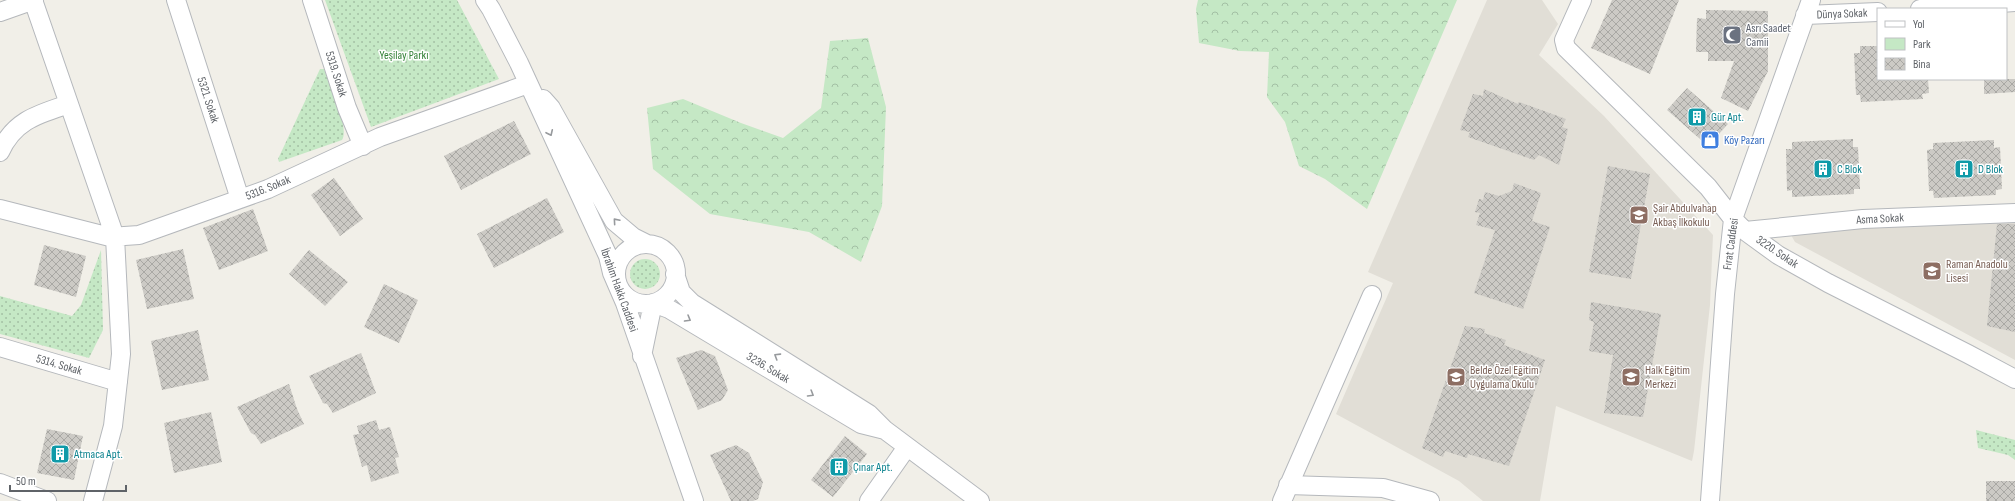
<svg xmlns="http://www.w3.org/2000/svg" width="2015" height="501" viewBox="0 0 2015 501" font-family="'Sofia Sans Condensed',sans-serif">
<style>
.education{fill:#e1ded6}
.green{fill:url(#green-dots)}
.forest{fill:url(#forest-crowns)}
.building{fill:url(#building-cross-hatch)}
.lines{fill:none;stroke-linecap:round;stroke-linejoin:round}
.minor-casing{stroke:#b5b8bc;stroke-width:20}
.minor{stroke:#fff;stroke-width:18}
.oneway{stroke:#979a9d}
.labels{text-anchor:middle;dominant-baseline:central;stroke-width:3;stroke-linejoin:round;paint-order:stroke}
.street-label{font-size:12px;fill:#5f6368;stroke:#fff}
.worship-label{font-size:12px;fill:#5b616d;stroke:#fff;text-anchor:start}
.park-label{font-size:12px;fill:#348238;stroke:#fff}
.culture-label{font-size:12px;fill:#0d838f;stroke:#fff;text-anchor:start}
.shop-label{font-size:12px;fill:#366cbe;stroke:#fff;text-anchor:start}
.education-label{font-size:12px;fill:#785e54;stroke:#fff;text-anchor:start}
</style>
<defs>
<pattern id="green-dots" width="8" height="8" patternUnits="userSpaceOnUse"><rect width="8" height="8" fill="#c5e8c5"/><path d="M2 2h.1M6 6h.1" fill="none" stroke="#a3c0a4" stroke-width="1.8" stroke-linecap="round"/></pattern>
<pattern id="forest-crowns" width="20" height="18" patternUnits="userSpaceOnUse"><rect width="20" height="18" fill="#c5e8c5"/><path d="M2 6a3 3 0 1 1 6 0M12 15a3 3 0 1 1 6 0" fill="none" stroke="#a3c0a4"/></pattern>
<pattern id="building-cross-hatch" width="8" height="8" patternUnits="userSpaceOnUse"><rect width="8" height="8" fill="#cccac5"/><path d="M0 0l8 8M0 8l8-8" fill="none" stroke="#a9a8a4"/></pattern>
</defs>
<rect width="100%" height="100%" fill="#f1efe8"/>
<path class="education" d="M1487 0H1542L1558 24 1539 55 1604 116 1713 235 1710 305 1694 451 1692 461 1556 406 1540 501H1483L1459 481 1336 414 1393 283 1368 272Z
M2015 221V360L1795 242 1791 235 1870 227Z"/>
<path class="green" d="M325 0H457L499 79 371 127Z
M320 69H324C329 84 350 127 342 140L279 162 278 159Z
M101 250 103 330 89 358 0 334V296L72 316 81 305Z
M630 274a15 15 0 1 1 30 0a15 15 0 1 1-30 0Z
M1976 430 2015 440V460L2008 455 1978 448Z"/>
<path class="forest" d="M1198 0H1457L1367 209 1325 179 1299 166 1285 122 1267 97 1269 52 1240 51 1199 43 1196 9Z
M868 38 886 107 882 206 861 262 809 232 710 214 653 169 647 108 683 99 741 123 783 138 821 108 830 41Z"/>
<path class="building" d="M1612 0H1679L1650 74 1591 48Z
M1706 10 1768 11V71L1748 111 1721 98 1734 61H1708V52H1696L1697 18 1706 19Z
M1860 46H1878V79H1928L1929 93 1922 94 1923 99 1861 102 1860 95H1856L1854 53H1860Z
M1984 79H2015V92L1984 94Z
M1687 88 1728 124 1708 146 1667 110Z
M1484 89 1518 104 1519 102 1566 119 1562 127 1568 129 1559 165 1539 155 1534 160 1468 137 1470 132 1460 130 1473 94 1483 96Z
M514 121 531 154 461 190 444 156Z
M1853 139V147H1858L1860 189H1854V194L1792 197V190L1787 191 1786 149H1792V142Z
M1994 140V148L2000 147 2002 189 1996 190V195L1934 198 1933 191H1929L1927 150 1933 149V143Z
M1608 166 1650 174 1631 279 1589 272Z
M334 178 363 219 340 236 311 195Z
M1514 183 1541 193 1532 221 1550 227 1523 309 1474 293 1495 230 1476 225 1480 213 1475 212 1479 199 1483 200 1485 192 1499 196 1512 191Z
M547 198 564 232 494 268 477 234Z
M253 209 268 251 219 270 203 228Z
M1997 224H2015V332L1987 326Z
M44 245 86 256 76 297 34 285Z
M183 249 194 299 147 309 136 260Z
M309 250 348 282 325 306 289 274Z
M384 284 418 300 399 343 364 327Z
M1591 302 1661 314 1643 417 1604 413 1613 355 1589 351 1594 322 1589 320Z
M1465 326 1485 329 1484 333 1506 340 1504 345 1545 360 1509 466 1468 454 1467 458 1445 451 1443 457 1422 448Z
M198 330 209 380 162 390 151 341Z
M701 350 715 356 728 390 722 400 698 410 676 358Z
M361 353 376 393 333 413 327 404 323 403 309 376Z
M289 384 297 409 304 424 261 444 255 435 251 433 237 407Z
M211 412 222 462 174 473 164 423Z
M376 420 379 430 390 427 399 457 395 458 399 473 371 482 367 465 362 467 353 435 359 434 357 426Z
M47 429 83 436 74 480 37 473Z
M845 436 867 454 833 497 811 480Z
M736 445 749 453 763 482 758 499 753 501H731L710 455Z
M1986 481H2015V501H1986Z"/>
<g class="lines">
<defs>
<path id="minor" d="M33 0 115 237 121 354 113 426 93 501
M176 0 240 199
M312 0 347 108 363 146
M485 0 491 9 519 63 608 256 612 273 625 303 694 501
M1582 0 1564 40 1566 48 1708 187 1733 219 1745 231 1778 255 1828 283 1968 354 2015 379
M1920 9 2015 2
M0 12 34 0
M1805 15 1878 12
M543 99 551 108 614 221 633 237 647 244
M0 152C14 120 39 114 69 104
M0 209 110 237 139 235 268 189 380 137 528 84
M1745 231 1863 219 2015 213
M616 274a30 30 0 1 1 60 0a30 30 0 1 1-60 0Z
M0 347 118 382
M642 356 653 303 669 309 861 424 885 430 869 414 692 303 681 292 675 274
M885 430 980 501
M0 483 47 501
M1288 485 1383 488 1430 501
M869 501 907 447
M1282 501 1372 295
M1710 501 1725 294 1733 219 1811 0"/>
</defs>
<use href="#minor" class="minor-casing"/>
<use href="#minor" class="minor"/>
</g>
<defs><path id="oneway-chevron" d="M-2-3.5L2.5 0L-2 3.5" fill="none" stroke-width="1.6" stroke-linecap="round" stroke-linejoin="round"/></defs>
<g class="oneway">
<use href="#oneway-chevron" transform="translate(550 133) rotate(65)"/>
<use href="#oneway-chevron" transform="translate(616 221) rotate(-131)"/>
<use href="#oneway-chevron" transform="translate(688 319) rotate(30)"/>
<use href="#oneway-chevron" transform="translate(777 356) rotate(-148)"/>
<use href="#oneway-chevron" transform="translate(811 394) rotate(31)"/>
</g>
<defs>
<symbol id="mosque-square" viewBox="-11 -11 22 22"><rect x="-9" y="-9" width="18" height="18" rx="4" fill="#6b7280" stroke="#fff"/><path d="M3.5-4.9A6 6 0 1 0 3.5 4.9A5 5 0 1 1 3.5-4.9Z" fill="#fff"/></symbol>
<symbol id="building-square" viewBox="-11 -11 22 22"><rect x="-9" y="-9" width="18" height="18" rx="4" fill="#0f9aa8" stroke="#fff"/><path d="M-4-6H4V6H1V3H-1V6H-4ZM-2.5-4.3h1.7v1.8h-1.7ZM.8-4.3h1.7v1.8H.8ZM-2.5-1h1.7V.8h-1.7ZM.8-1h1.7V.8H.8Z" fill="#fff"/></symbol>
<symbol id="shop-square" viewBox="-11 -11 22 22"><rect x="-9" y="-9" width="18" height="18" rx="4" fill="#3f7fe0" stroke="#fff"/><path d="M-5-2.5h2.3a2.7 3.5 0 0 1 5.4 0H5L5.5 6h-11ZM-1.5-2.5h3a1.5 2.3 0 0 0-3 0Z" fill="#fff"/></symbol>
<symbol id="school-square" viewBox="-11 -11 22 22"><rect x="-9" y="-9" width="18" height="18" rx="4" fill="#8d6e63" stroke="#fff"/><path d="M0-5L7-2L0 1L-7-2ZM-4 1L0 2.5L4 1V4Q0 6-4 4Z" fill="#fff"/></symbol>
</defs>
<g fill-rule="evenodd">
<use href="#mosque-square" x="1721" y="24" width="22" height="22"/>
<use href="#building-square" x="1686" y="106" width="22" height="22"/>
<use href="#shop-square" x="1699" y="129" width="22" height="22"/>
<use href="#building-square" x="1812" y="158" width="22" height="22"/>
<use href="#building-square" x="1953" y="158" width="22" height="22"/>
<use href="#school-square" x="1628" y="204" width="22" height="22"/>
<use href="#school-square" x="1921" y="260" width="22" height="22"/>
<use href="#school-square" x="1445" y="366" width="22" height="22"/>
<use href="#school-square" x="1620" y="366" width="22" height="22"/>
<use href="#building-square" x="49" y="443" width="22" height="22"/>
<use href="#building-square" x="828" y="456" width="22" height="22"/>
</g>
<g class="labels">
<g class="street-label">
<text transform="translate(1842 14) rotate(-2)">Dünya Sokak</text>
<text transform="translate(336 74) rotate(72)">5319. Sokak</text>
<text transform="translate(208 100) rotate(72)">5321. Sokak</text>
<text transform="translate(268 188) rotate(-22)">5316. Sokak</text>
<text transform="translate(1880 219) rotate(-3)">Asma Sokak</text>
<text transform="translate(1731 244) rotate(-82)">Fırat Caddesi</text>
<text transform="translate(1777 252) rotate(34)">3220. Sokak</text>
<text transform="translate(619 290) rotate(70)">İbrahim Hakkı Caddesi</text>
<text transform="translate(59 365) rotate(16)">5314. Sokak</text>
<text transform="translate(768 368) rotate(31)">3236. Sokak</text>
</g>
<g class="worship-label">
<text x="1746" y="28">Asrı Saadet<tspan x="1746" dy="14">Camii</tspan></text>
</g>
<g class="park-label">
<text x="404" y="55">Yeşilay Parkı</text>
</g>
<g class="culture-label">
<text x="1711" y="117">Gür Apt.</text>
<text x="1837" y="169">C Blok</text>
<text x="1978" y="169">D Blok</text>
<text x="74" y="454">Atmaca Apt.</text>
<text x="853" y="467">Çınar Apt.</text>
</g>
<g class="shop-label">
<text x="1724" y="140">Köy Pazarı</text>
</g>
<g class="education-label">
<text x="1653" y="208">Şair Abdulvahap<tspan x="1653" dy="14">Akbaş İlkokulu</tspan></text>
<text x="1946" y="264">Raman Anadolu<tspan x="1946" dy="14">Lisesi</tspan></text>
<text x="1470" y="370">Belde Özel Eğitim<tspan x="1470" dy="14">Uygulama Okulu</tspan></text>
<text x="1645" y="370">Halk Eğitim<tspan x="1645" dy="14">Merkezi</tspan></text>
</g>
</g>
<rect x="1877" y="8" width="130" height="72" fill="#ffffff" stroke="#bfc1c3"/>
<rect x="1885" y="21" width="20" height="6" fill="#ffffff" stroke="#bfc1c3"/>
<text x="1913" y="28" font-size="12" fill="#5f6368">Yol</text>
<rect x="1885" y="38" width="20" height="12" fill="#c5e8c5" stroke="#bfc1c3"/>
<text x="1913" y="48" font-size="12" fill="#5f6368">Park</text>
<rect x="1885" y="58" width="20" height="12" fill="url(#building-cross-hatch)" stroke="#bfc1c3"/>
<text x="1913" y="68" font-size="12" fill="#5f6368">Bina</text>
<path d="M10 485v6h116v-6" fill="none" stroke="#5f6368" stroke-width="2"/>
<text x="16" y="485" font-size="12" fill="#5f6368" stroke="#ffffff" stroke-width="3" paint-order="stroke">50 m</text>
</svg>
